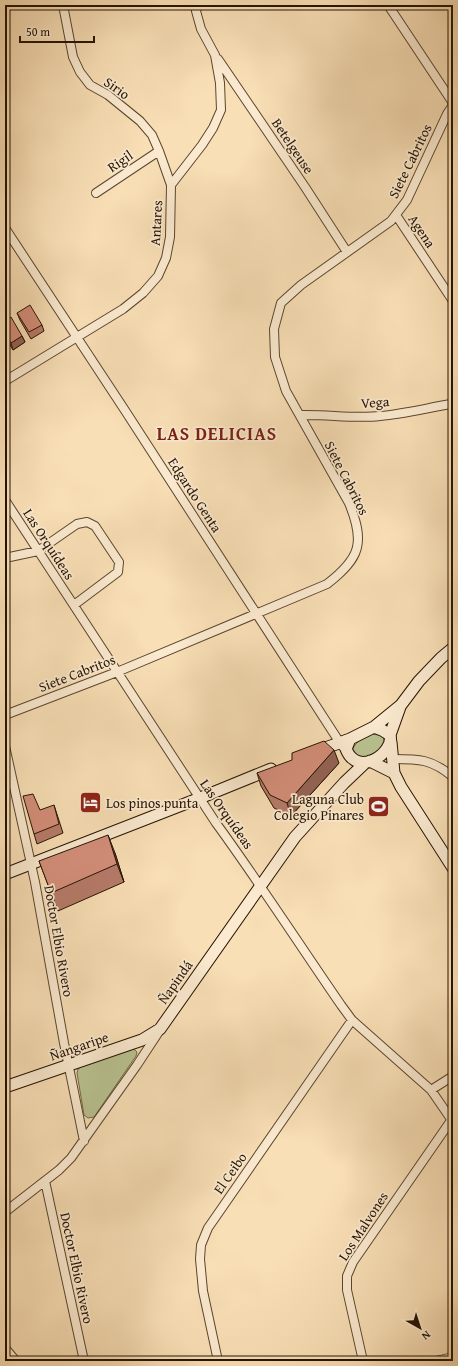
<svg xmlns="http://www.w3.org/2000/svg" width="458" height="1366" font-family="'Gentium Book Plus',serif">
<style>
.green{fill:#b9c391;stroke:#6f6b48}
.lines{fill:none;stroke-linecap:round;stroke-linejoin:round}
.street-casing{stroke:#5a462e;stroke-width:10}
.secondary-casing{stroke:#251300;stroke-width:13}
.street{stroke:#fbead0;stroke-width:8}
.secondary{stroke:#fbead0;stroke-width:11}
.wall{fill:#b67a69;stroke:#251300}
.shaded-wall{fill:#946355;stroke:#251300}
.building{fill:#d48e7a;stroke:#251300}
.labels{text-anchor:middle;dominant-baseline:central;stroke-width:3.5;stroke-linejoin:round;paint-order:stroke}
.street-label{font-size:14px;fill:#251300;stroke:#fbead0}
.poi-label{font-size:14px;fill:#251300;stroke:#fbead0;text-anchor:end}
.district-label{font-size:18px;font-weight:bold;letter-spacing:1px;fill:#7a1f14;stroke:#fbead0}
</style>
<rect width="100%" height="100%" fill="#f9dfb6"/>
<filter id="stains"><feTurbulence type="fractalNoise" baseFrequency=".005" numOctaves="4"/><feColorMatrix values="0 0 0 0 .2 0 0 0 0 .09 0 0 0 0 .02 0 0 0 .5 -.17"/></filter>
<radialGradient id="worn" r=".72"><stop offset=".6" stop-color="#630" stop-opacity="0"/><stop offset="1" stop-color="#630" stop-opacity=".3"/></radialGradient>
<path class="green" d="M372,734L383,736L384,741C380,751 373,755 362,758L352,752C354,742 363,738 372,734Z
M133,1049L135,1050L137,1052L136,1056L94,1117L88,1118L84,1115L77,1073L78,1069L82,1066Z"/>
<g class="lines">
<defs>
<path id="street" d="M63,5L73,57L80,72L90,85L108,95L140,121L152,135L159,151L171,185
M388,5L453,103
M5,8L10,5
M218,59L305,187L347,252
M96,193L159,151
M396,215L453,301
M5,228L126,412L342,746
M5,381L123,309L143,293L158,276L166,258L170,237L171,185L202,145L213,128L221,110L220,83L215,55L201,29L196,11L198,5
M300,415C327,414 354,419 380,416C404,414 427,408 451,404
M5,500L216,823C259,882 299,944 341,1005L352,1020L431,1090L453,1122
M5,558L38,551L77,524L87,522L95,526L119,562L118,572L74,605
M5,715L117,672L327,584C361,558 365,542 349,503L286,391L275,357L274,329L281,303L301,285L391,221L407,200L447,114L453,105
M5,746L35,882L64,1043L84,1141
M393,759C419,759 432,759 453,777
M431,1090L453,1076
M45,1181L84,1361
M5,1212L59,1170L71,1158L137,1065L160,1030
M5,1348L16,1361
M218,1361L203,1291L200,1259L201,1245L208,1228L352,1020
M363,1361L347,1290V1276L353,1262L452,1119
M436,1361L453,1357"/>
<path id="secondary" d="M374,727L382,730L390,735C395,752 358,779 346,749L350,739Z
M374,727L401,705L419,681L441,658L453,648
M390,735L400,707
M391,742L394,773L401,787L453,868
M317,751L350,739
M370,761L394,773
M5,874L200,798L271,769
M5,1087L142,1040L160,1029L295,837L344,783L365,763"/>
</defs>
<use href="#street" class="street-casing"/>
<use href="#secondary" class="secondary-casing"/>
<use href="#street" class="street"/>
<use href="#secondary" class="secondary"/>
</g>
<path class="wall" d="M17,313L42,325L44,331L31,339L20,320Z
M5,321L22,336L25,342L13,350L5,336Z
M339,763L291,816L274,808L261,786L257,773Z
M54,805L63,833L37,844L34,834Z
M115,853L124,882L58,911L39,861Z"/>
<path class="shaded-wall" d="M5,266L8,276L5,278Z
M22,336L25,342L13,350L11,343Z
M334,750L339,763L291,816L287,803Z
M108,835L115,853L124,882L117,864Z"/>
<path class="building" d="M30,305L42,325L29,332L17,313Z
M11,317L22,336L11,343L5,334V321Z
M324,741L334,750L287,803L270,795L257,773L292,760V753Z
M33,794L40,810L54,805L59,824L34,834L23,796Z
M108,835L117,864L51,893L39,861Z"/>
<defs>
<symbol id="hotel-square" viewBox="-11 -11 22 22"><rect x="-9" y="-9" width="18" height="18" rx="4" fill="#8f2418" stroke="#fbead0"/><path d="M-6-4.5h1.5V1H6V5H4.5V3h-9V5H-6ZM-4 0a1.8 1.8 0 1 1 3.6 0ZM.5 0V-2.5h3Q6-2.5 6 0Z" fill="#fff"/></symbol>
<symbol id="stadium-square" viewBox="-11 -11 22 22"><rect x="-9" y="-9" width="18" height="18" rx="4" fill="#8f2418" stroke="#fbead0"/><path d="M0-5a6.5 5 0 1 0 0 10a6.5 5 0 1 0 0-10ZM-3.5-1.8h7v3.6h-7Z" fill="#fff"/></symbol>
</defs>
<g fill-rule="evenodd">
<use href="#hotel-square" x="78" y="790" width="25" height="25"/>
<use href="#stadium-square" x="366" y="794" width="25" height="25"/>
</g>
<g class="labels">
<g class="street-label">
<text transform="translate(117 88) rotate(35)">Sirio</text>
<text transform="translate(293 146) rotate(56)">Betelgeuse</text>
<text transform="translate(120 161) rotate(-34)">Rigil</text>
<text transform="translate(410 161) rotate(-64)">Siete Cabritos</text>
<text transform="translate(156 223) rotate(-87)">Antares</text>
<text transform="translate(422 231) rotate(56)">Agena</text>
<text transform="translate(375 402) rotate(-4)">Vega</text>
<text transform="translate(347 478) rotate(63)">Siete Cabritos</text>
<text transform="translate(195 495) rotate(57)">Edgardo Genta</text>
<text transform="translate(49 544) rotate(57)">Las Orquídeas</text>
<text transform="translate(77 673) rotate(-21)">Siete Cabritos</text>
<text transform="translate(227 814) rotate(55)">Las Orquídeas</text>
<text transform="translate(59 941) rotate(80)">Doctor Elbio Rivero</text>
<text transform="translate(175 982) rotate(-55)">Ñapindá</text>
<text transform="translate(79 1046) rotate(-19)">Ñangaripe</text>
<text transform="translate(230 1173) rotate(-55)">El Ceibo</text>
<text transform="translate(363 1226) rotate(-57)">Los Malvones</text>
<text transform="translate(77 1268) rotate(78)">Doctor Elbio Rivero</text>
</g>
<g class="poi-label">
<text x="364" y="799">Laguna Club<tspan x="364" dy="16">Colegio Pinares</tspan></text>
<text x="106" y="803" text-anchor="start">Los pinos punta</text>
</g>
<g class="district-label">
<text x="217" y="433">LAS DELICIAS</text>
</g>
</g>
<rect width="458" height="1366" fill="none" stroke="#f9dfb6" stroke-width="20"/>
<rect x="6" y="6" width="446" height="1354" fill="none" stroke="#251300" stroke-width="2"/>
<rect x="10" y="10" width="438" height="1346" fill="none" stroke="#251300"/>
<g transform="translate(420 1328) rotate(141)" stroke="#fbead0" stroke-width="3" paint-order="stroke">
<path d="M0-3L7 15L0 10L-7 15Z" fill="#251300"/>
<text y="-6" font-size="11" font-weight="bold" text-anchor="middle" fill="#251300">N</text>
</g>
<path d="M20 36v6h74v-6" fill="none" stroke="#251300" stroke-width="2"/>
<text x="26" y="36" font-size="12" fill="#251300" stroke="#fbead0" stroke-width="3" paint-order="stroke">50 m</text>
<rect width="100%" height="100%" filter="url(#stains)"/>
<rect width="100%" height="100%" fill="url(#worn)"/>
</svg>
